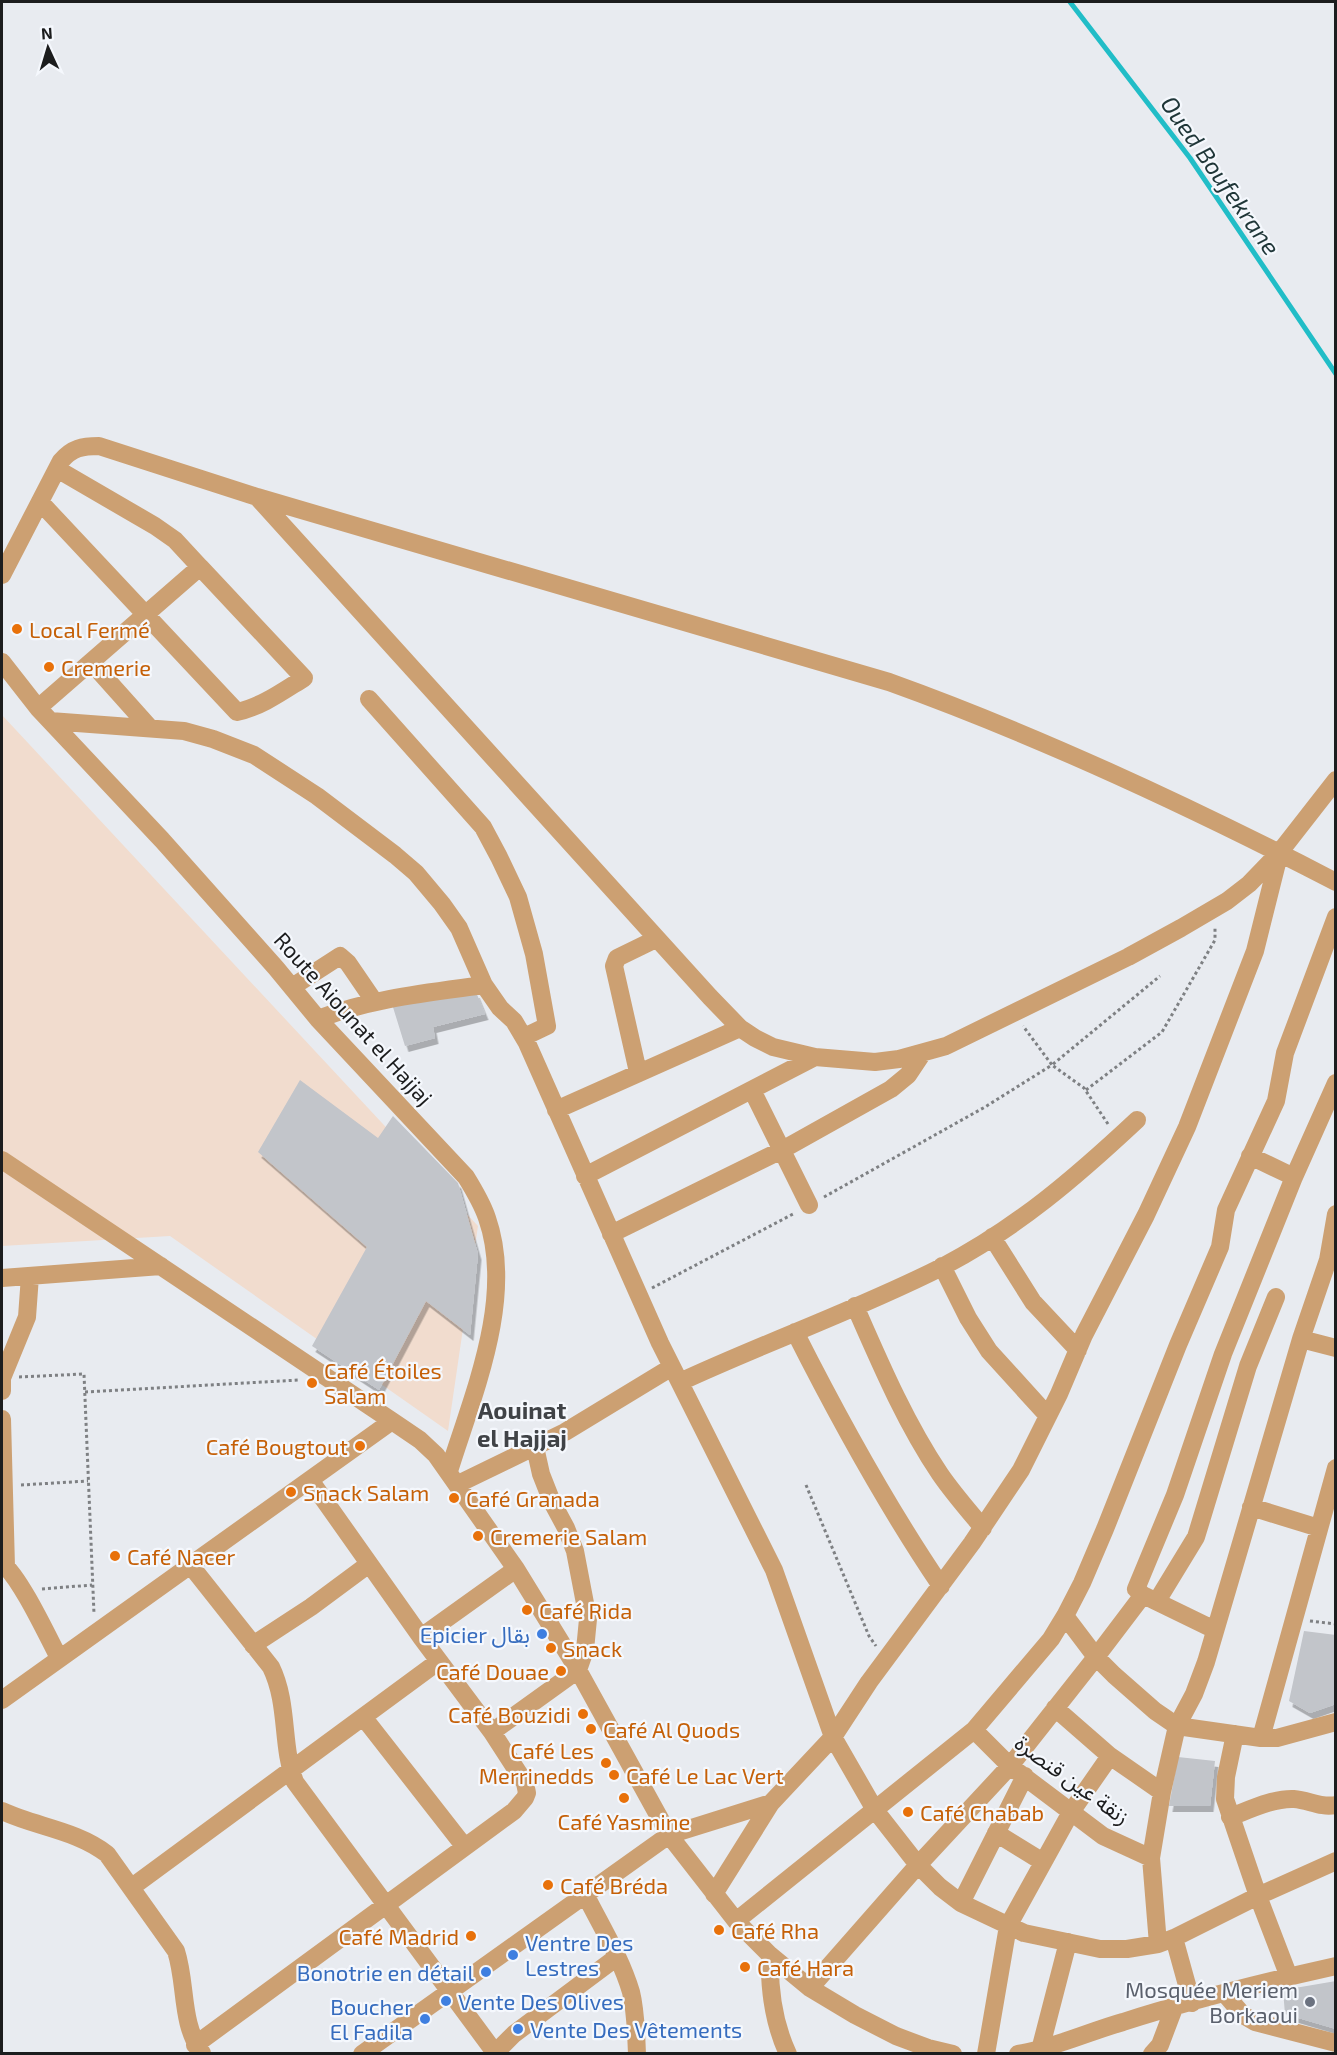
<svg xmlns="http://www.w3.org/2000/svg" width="1337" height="2055" font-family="'Exo 2','Noto Sans Arabic',sans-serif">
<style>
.industrial{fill:#f1dcce}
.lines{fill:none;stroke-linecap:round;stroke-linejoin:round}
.stream{stroke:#21bdc7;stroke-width:5}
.building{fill:#c2c5ca;filter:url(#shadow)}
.path{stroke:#7e8083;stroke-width:3;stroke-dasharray:3 3;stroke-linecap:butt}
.minor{stroke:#cca072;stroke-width:18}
.food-dot{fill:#e8710a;stroke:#f5f8fd;stroke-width:2}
.shop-dot{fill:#3f7fe0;stroke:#f5f8fd;stroke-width:2}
.worship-dot{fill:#6b7280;stroke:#f5f8fd;stroke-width:2}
.labels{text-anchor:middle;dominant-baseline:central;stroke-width:4.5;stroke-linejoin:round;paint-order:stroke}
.food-label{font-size:22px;fill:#c56008;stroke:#f5f8fd;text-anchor:start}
.street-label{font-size:22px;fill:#1c1d1e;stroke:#f5f8fd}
.shop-label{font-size:22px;fill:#366cbe;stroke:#f5f8fd;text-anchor:end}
.worship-label{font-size:22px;fill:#5b616d;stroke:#f5f8fd;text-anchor:end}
.water-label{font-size:24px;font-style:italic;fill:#1f3638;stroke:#f5f8fd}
.neighbourhood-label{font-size:24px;font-weight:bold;fill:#404347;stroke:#f5f8fd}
</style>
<defs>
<filter id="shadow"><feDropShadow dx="3.5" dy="6" stdDeviation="0" flood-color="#0004"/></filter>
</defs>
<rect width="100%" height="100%" fill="#e8ebf0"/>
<path class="industrial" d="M2,715L478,1226L448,1431L170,1236L2,1246Z"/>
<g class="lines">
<path class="stream" d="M1070,2L1190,158L1336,374"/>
</g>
<path class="building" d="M476,992L485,1014L433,1027L435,1038L405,1046L392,1004Z
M300,1080L378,1138L393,1116L458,1183L478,1254L470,1335L426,1301L379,1390L312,1346L367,1247L258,1152Z
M1304,1631L1336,1635V1704L1310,1713L1289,1701Z
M1178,1757L1215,1761L1210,1806H1169Z
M1336,1981V2029L1285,2014L1283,1990Z"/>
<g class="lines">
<path class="path" d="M1086,1090L1162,1032L1215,940V927
M1108,1124L1084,1088L1052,1065L1160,976
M824,1197L985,1107L1052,1065L1023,1026
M652,1288L795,1213
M19,1377L84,1374L94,1614
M85,1392L299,1380
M21,1485L88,1481
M806,1485L869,1636L876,1646
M42,1589L92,1585
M1310,1621L1336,1624"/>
<path class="minor" d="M57,469L155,526L175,540L200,567
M258,498L710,997L740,1028L755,1038L773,1047L815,1057L875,1062L899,1059L946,1046L1128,957L1181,928L1227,901L1249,884L1279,853L1336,780
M2,575L61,461C72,448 82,446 99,446L257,497L889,682C1042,737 1191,807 1336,882
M2,662L38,708L162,840L276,968L318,1019L466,1177C474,1190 482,1203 487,1218C515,1298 473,1394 449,1471
M91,662L150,728
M369,699L483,827L499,857L518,897L534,954L547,1026L524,1037
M38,708L200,567L304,678C283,691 261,707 237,712L41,503
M50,721L184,731L213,739L254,755L317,796L395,855L416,873L442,904L459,928L484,985L500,1008L514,1021L527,1043L660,1343L774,1570L833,1737L875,1810L918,1865L940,1887L961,1903L1024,1933L1100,1949H1127L1158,1944L1174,1938L1258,1896L1336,1861
M292,987L340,956L348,963L374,1001
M318,1019C373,998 426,993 484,985
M638,1072L614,966L617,958L656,939
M752,1090L809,1205
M556,1110L740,1028
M1250,1156L1294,1177
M2,1160L392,1421L420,1440L436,1455L516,1569L578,1670L669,1835L736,1921L770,1955L810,1988L855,2015L896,2036L928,2048L953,2054
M585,1176L815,1057
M611,1234L782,1150L891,1089L908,1075L922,1054
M992,1237L1033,1302L1078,1350
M942,1266L968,1318L989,1351L1048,1416
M2,1278L161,1266
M855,1306C880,1363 905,1422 940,1474C953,1493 968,1510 983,1528
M795,1332C839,1419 886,1505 941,1586
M1301,1339L1336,1348
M680,1382C766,1342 857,1310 942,1267C1017,1228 1076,1177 1137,1120
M2,1391V1378L27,1317L30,1276
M2,1419L6,1567
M458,1484L565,1432L672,1367
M1251,1507L1319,1528
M2,1563C20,1577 47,1635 59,1658
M191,1566L271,1667C289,1704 281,1745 295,1782L496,2054
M1157,1601L1196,1537L1248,1366L1276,1297
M1065,1616L1096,1657L1114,1675L1155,1711L1177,1726L1261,1738H1277L1336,1722
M1215,1630L1143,1595L1136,1589L1175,1495L1223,1354L1294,1177L1336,1083
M421,1637L516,1569
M253,1645L311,1607L369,1564
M2,1700L392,1421
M1055,1708L1110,1756L1162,1792
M364,1718L464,1846
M974,1730L1010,1766L1103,1836L1151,1858
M492,1732L578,1670L585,1650L588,1619L575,1551L566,1528L552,1502L541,1474L535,1447
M1235,1734L1226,1777L1225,1799L1258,1896L1289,1977
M1261,1738L1336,1468
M2,1811C36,1827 76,1830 107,1854L176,1951C187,1985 180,2023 202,2053
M1230,1817C1249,1810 1273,1798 1294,1799C1309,1800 1320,1808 1336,1805
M996,1833L1043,1862
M132,1887L439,1661
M585,1894C601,1926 621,1958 631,1992C636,2012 636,2033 637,2054
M714,1894L771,1803L833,1737L869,1682L972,1543L1021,1470L1059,1394L1084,1335L1146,1215L1187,1127L1255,951L1279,855
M961,1903L1025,1776
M736,1921L974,1730L1051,1639L1065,1616L1082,1583L1105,1529L1178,1345L1220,1247L1226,1210L1276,1101L1285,1053L1336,917
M1174,1938L1192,2003
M1158,1944L1151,1858L1162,1792L1177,1726L1194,1694L1206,1662L1301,1339L1328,1260L1336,1214
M770,1955C769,1990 773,2022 788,2054
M810,1988L918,1865L1010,1766L1096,1657L1143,1595
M1225,1994L1243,2015L1255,2022L1336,2043
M195,2045L514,1811L525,1798L527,1793L525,1783L492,1732L421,1637L310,1480
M1040,2050L1068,1942
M362,2054L669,1835L771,1803
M494,2054L514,2034L617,1957
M986,2054L1008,1926L1071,1812L1110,1756
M1018,2054C1054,2048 1088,2032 1123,2022C1192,2000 1264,1982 1336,1966
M1152,2054L1160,2045L1174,2008"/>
</g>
<g class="food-dot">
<circle cx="17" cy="629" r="6"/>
<circle cx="49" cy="667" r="6"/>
<circle cx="312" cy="1383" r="6"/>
<circle cx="360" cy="1446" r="6"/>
<circle cx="291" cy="1492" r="6"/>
<circle cx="454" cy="1498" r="6"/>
<circle cx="478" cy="1536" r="6"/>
<circle cx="115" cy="1556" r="6"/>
<circle cx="527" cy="1610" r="6"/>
<circle cx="551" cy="1648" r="6"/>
<circle cx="561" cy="1671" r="6"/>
<circle cx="583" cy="1714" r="6"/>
<circle cx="591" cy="1729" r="6"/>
<circle cx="606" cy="1763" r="6"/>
<circle cx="614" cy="1775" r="6"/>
<circle cx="624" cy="1798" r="6"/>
<circle cx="908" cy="1812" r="6"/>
<circle cx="548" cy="1885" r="6"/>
<circle cx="719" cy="1930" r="6"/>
<circle cx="471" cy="1936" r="6"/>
<circle cx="745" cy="1967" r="6"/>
</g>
<g class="shop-dot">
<circle cx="542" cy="1634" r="6"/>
<circle cx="513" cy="1955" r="6"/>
<circle cx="486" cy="1972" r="6"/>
<circle cx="446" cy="2001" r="6"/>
<circle cx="425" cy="2019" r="6"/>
<circle cx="518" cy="2029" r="6"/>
</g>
<circle class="worship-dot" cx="1310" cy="2002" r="6"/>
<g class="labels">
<g class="food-label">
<text x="29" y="629">Local Fermé</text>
<text x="61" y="667">Cremerie</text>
<text x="324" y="1370">Café Étoiles<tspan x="324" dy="25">Salam</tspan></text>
<text x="348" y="1446" text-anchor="end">Café Bougtout</text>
<text x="303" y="1492">Snack Salam</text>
<text x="466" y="1498">Café Granada</text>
<text x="490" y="1536">Cremerie Salam</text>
<text x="127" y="1556">Café Nacer</text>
<text x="539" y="1610">Café Rida</text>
<text x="563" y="1648">Snack</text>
<text x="549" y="1671" text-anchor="end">Café Douae</text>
<text x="571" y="1714" text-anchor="end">Café Bouzidi</text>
<text x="603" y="1729">Café Al Quods</text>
<text x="594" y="1750" text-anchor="end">Café Les<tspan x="594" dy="25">Merrinedds</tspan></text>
<text x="626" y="1775">Café Le Lac Vert</text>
<text x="920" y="1812">Café Chabab</text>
<text x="624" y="1821" text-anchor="middle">Café Yasmine</text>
<text x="560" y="1885">Café Bréda</text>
<text x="731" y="1930">Café Rha</text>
<text x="459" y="1936" text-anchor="end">Café Madrid</text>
<text x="757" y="1967">Café Hara</text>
</g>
<g class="street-label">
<text transform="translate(354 1018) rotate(48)">Route Aiounat el Hajjaj</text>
<text transform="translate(1073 1779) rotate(36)">زنقة عين قنصرة</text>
</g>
<g class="shop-label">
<text x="530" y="1634">Epicier بقال</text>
<text x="525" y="1942" text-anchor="start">Ventre Des<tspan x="525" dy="25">Lestres</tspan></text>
<text x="474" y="1972">Bonotrie en détail</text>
<text x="458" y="2001" text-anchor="start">Vente Des Olives</text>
<text x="413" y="2006">Boucher<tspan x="413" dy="25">El Fadila</tspan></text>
<text x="530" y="2029" text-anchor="start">Vente Des Vêtements</text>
</g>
<g class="worship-label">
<text x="1298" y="1989">Mosquée Meriem<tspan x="1298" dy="25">Borkaoui</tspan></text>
</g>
<g class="water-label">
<text transform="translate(1221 175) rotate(55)">Oued Boufekrane</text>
</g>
<g class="neighbourhood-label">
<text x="522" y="1409">Aouinat<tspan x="522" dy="28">el Hajjaj</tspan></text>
</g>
</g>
<rect width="1337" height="2055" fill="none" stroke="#1c1d1e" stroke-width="6"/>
<g transform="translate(48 48) rotate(356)" stroke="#f5f8fd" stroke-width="4.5" paint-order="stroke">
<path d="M0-4.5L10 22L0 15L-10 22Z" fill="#1c1d1e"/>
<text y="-9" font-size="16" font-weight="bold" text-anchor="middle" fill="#1c1d1e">N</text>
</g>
</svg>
